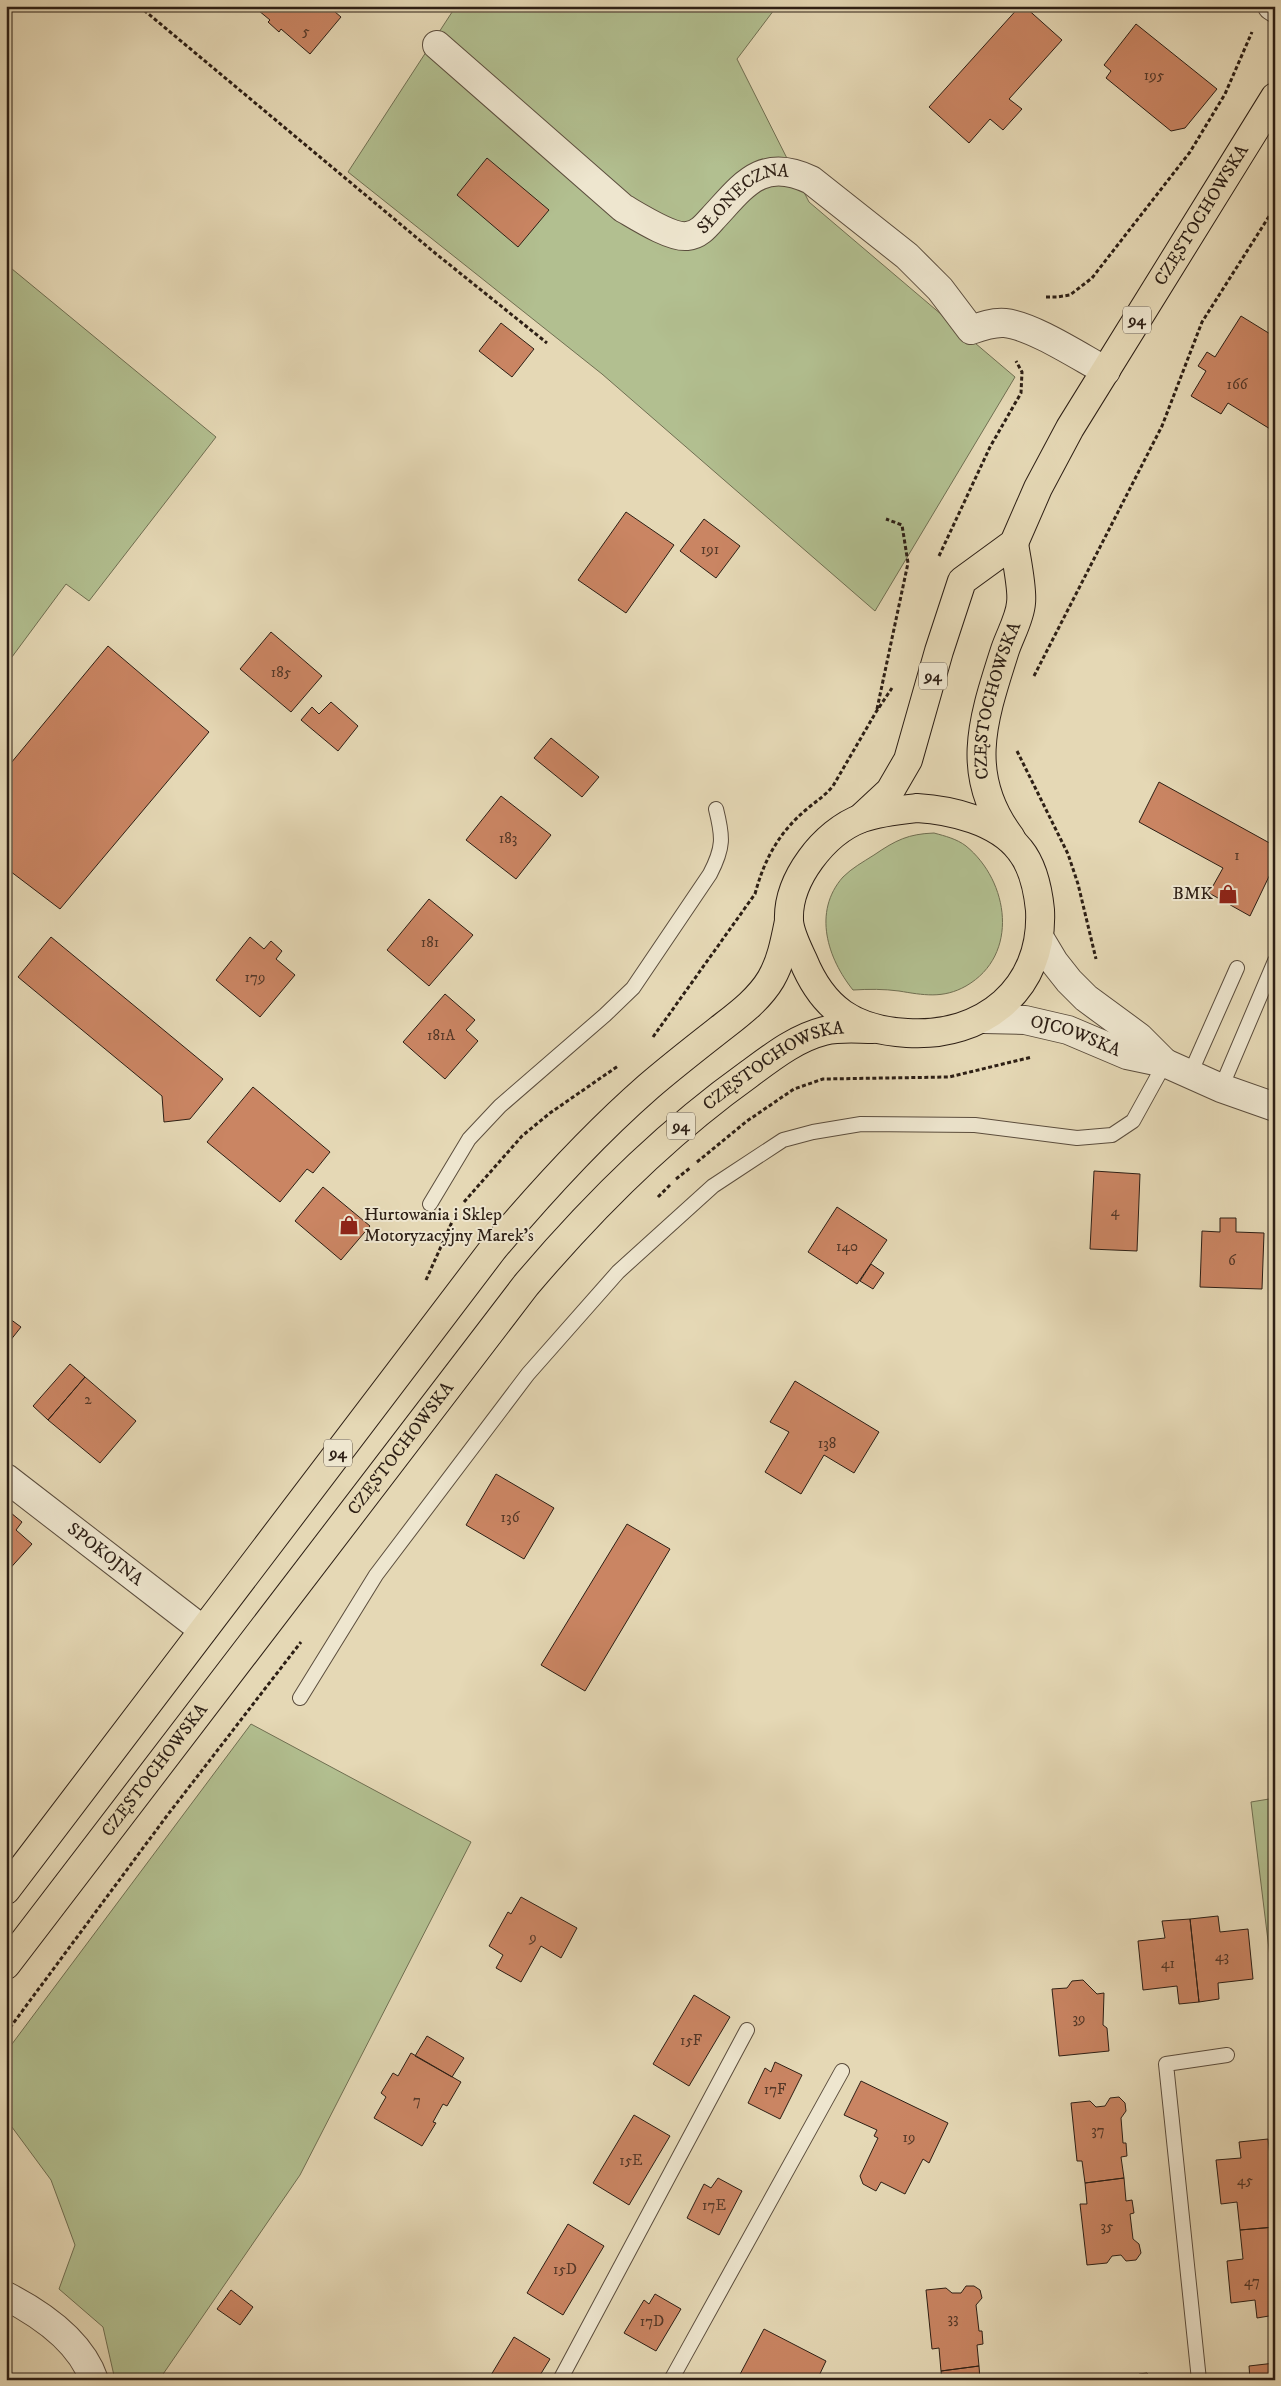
<svg xmlns="http://www.w3.org/2000/svg" width="1281" height="2386" font-family="'IM FELL DW Pica',serif">
<style>
.green{fill:#b2bf90;stroke:#706f52}
.building{fill:#ca8563;stroke:#2d1f15}
.lines{fill:none;stroke-linecap:round;stroke-linejoin:round}
.service-casing{stroke:#5b4d3d;stroke-width:16}
.minor-casing{stroke:#5b4d3d;stroke-width:30}
.tertiary-casing{stroke:#5b4d3d;stroke-width:30}
.primary-casing{stroke:#2d1f15;stroke-width:30}
.path{stroke:#2d1f15;stroke-width:3;stroke-dasharray:4 2.5;stroke-linecap:butt}
.service{stroke:#eee6cf;stroke-width:14}
.minor{stroke:#eee6cf;stroke-width:28}
.tertiary{stroke:#eee6cf;stroke-width:28}
.primary{stroke:#e5d8b5;stroke-width:28}
.labels{text-anchor:middle;dominant-baseline:central;stroke-width:4;stroke-linejoin:round;paint-order:stroke}
.number-label{font-size:15px;fill:#543828}
.shield{fill:#eee6cf;stroke:#675b4d;stroke-width:1}
.shield-label{font-size:16px;font-weight:bold;fill:#2d1f15}
.street-label{font-size:18px;fill:#2d1f15;stroke:#eee6cf}
.poi-label{font-size:18px;fill:#2d1f15;stroke:#eee6cf;text-anchor:end}
</style>
<rect width="100%" height="100%" fill="#e5d8b5"/>
<filter id="stains"><feTurbulence type="fractalNoise" baseFrequency=".004" numOctaves="4"/><feColorMatrix values="0 0 0 0 .2 0 0 0 0 .09 0 0 0 0 .02 0 0 0 .5 -.17"/></filter>
<radialGradient id="worn" r=".72"><stop offset=".6" stop-color="#630" stop-opacity="0"/><stop offset="1" stop-color="#630" stop-opacity=".3"/></radialGradient>
<path class="green" d="M456,6H777L737,59L809,202L1015,377L875,611L602,374L348,172Z
M6,264L216,437L89,601L66,584L6,665Z
M934,833C945,836 957,839 966,846C1009,881 1020,955 966,986C943,999 923,995 899,991C884,989 869,989 853,990C828,959 812,912 843,877C852,868 863,862 874,855C896,840 908,834 934,833Z
M251,1724L471,1842L300,2175L159,2380H115L103,2327L59,2289L75,2245L51,2180L6,2119V2052Z
M1275,1798V1998L1251,1802Z"/>
<path class="building" d="M253,6H328L341,17L310,54L281,29L279,32L268,22L270,20Z
M1020,6H1024L1062,40L1009,99L1022,109L1003,130L990,119L969,143L929,107Z
M1136,24L1217,89L1185,128L1171,131L1106,78L1111,71L1104,65Z
M487,158L549,210L518,247L457,195Z
M1241,316L1275,337V348L1272,352L1275,354V432L1228,403L1221,414L1191,396L1206,371L1198,366L1207,352L1215,357Z
M501,323L534,349L512,377L479,351Z
M626,512L674,545L626,613L578,580Z
M704,519L740,546L716,578L680,551Z
M271,632L322,676L291,712L240,669Z
M108,646L209,732L60,909L6,868V769Z
M331,702L358,726L338,751L301,720L312,707L319,714Z
M551,738L599,777L582,797L534,758Z
M1159,782L1275,846V864L1250,916L1209,893L1223,868L1139,822Z
M501,796L551,835L516,879L466,840Z
M429,899L473,935L429,986L387,950Z
M51,937L223,1079L190,1119L164,1122L162,1096L18,977Z
M250,937L264,949L271,941L282,951L276,959L295,975L260,1017L216,980Z
M445,994L475,1020L466,1030L478,1041L445,1079L403,1042Z
M253,1087L330,1152L313,1173L307,1169L280,1202L207,1142Z
M1094,1171L1140,1174L1137,1251L1090,1249Z
M323,1187L370,1226L341,1260L295,1221Z
M837,1207L887,1240L857,1284L808,1252Z
M1220,1218H1236V1232L1264,1233L1262,1289L1200,1287L1202,1231L1220,1232Z
M871,1264L884,1273L873,1289L860,1281Z
M6,1316L21,1327L6,1346Z
M70,1364L85,1377L48,1420L33,1406Z
M85,1377L136,1421L100,1463L48,1420Z
M795,1381L879,1432L854,1473L824,1455L801,1494L765,1472L789,1432L770,1422Z
M496,1474L554,1508L524,1559L466,1525Z
M11,1513L22,1522L16,1530L32,1544L6,1573V1519Z
M627,1524L670,1549L585,1691L541,1665Z
M521,1897L577,1928L561,1958L541,1946L521,1982L496,1968L503,1955L489,1946L508,1912L511,1914Z
M1218,1916L1220,1932L1248,1929L1253,1979L1218,1983L1219,1999L1199,2002L1190,1919Z
M1190,1919L1199,2002L1179,2004L1177,1986L1143,1990L1138,1941L1165,1938L1162,1921Z
M1083,1980L1097,1994L1104,1993L1103,2025L1107,2028L1109,2051L1059,2056L1052,1989L1067,1988L1072,1981Z
M694,1995L730,2017L689,2086L653,2064Z
M427,2036L464,2058L452,2077L415,2056Z
M411,2053L461,2082L447,2106L443,2104L433,2122L436,2123L422,2146L374,2118L386,2097L381,2093L393,2073L398,2076Z
M775,2062L802,2075L780,2119L748,2103L765,2068L771,2072Z
M861,2081L948,2123L929,2163L923,2159L905,2194L881,2182L876,2191L863,2184L860,2176L878,2138L874,2136L877,2130L844,2115Z
M1119,2097L1125,2103L1126,2111L1121,2118L1123,2143H1126L1127,2156L1121,2157L1124,2178L1085,2183L1082,2161H1077L1071,2103L1090,2101L1096,2107L1105,2106L1110,2098Z
M634,2115L670,2136L629,2205L593,2183Z
M1268,2139L1275,2199V2227L1240,2230L1237,2202L1221,2204L1216,2160L1241,2158L1239,2142Z
M718,2178L742,2191L719,2235L687,2218L704,2184L711,2188Z
M1124,2178L1126,2201L1132,2200L1134,2213L1130,2214L1133,2239L1139,2244L1141,2253L1136,2260L1126,2261L1121,2255L1112,2256L1107,2263L1087,2265L1080,2204H1087L1085,2183Z
M568,2224L604,2246L563,2315L527,2293Z
M1275,2227V2315L1257,2318L1255,2300L1231,2303L1227,2261L1243,2259L1240,2230Z
M966,2286H974L980,2290L982,2298L976,2305L979,2331H982L983,2344L977,2345L979,2366L941,2371L939,2348L932,2349L926,2290L946,2288L952,2293H961Z
M231,2290L253,2307L240,2325L217,2309Z
M655,2294L681,2309L656,2351L624,2333L644,2300L649,2304Z
M764,2329L826,2361L817,2380H737Z
M514,2337L550,2359L537,2380H488Z
M1275,2363V2380H1250L1249,2366Z
M979,2366L980,2380H942L941,2371Z
M1147,2373L1154,2380H1134L1139,2374Z
M1118,2376L1122,2380H1099L1098,2378Z"/>
<g class="lines">
<defs>
<path id="service" d="M1190,1074L1237,968
M1221,1088L1275,961
M430,1204L469,1139L500,1106L605,1015L633,988L710,874C724,847 723,837 716,809
M300,1698L376,1575L528,1374L618,1272L713,1186L783,1140L813,1132L861,1124L975,1125L1077,1138L1112,1135L1133,1121L1165,1063
M560,2380L747,2030
M671,2380L842,2071
M1199,2380L1166,2064L1227,2055"/>
<g id="minor">
<path d="M1272,6L1275,8"/>
<path id="s1" d="M437,45L623,208C637,216 671,238 687,236C698,235 705,227 712,219C743,186 761,156 811,180L907,256L940,289L971,330C982,326 993,322 1005,323C1033,326 1080,357 1106,371"/>
<path id="s2" d="M6,1478L203,1630"/>
<path d="M6,2296C41,2314 81,2342 94,2380"/>
</g>
<g id="tertiary">
<path d="M1039,937L1054,962L1069,981L1086,998L1139,1037L1165,1063"/>
<path id="s3" d="M984,1019L1025,1020L1068,1030L1127,1055L1165,1063L1221,1088L1275,1107"/>
</g>
<g id="primary">
<path d="M917,808C951,810 998,821 1020,850C1033,866 1038,890 1040,910C1044,989 983,1038 907,1033C854,1030 823,1009 803,960C798,949 790,934 789,921C787,880 824,832 862,818C879,812 899,810 917,808Z"/>
<path id="s4" d="M861,818L890,791L908,760L939,651L962,581L1014,543L1038,488L1070,428L1275,97"/>
<path id="s5" d="M1011,838C963,775 983,719 1005,650C1010,635 1020,618 1021,603C1023,589 1016,558 1014,543"/>
<path d="M6,1890L493,1249C541,1192 591,1137 648,1087C670,1068 693,1050 716,1032C735,1017 758,1001 771,979C781,962 785,941 789,921"/>
<path id="s6" d="M6,1965L526,1285C593,1206 665,1134 749,1074C772,1057 796,1038 824,1031C840,1027 857,1029 873,1029"/>
</g>
</defs>
<use href="#service" class="service-casing"/>
<use href="#minor" class="minor-casing"/>
<use href="#tertiary" class="tertiary-casing"/>
<use href="#primary" class="primary-casing"/>
<path class="path" d="M139,6L435,253L547,343
M1046,297H1057L1070,295L1092,278L1190,152L1225,94L1252,32
M939,556L990,447L1021,393L1022,372L1016,361
M1034,676L1162,426L1202,322L1275,207
M877,709L908,563L902,525L886,519
M1017,751L1068,854L1078,884L1096,959
M653,1037L755,894C764,860 779,832 807,809C816,801 825,796 833,786L876,712L892,688
M697,1162L747,1121L794,1089L823,1079L949,1077L1032,1057
M676,1179L690,1168
M658,1197L670,1185
M464,1202L522,1136L550,1113L618,1066
M426,1280L452,1222
M6,2033L166,1817L301,1642"/>
<use href="#service" class="service"/>
<use href="#minor" class="minor"/>
<use href="#tertiary" class="tertiary"/>
<use href="#primary" class="primary"/>
</g>
<defs>
<symbol id="shop-bare" viewBox="-9 -9 18 18"><path d="M-5-2.5h2.3a2.7 3.5 0 0 1 5.4 0H5L5.5 6h-11ZM-1.5-2.5h3a1.5 2.3 0 0 0-3 0Z" fill="#8f2418" stroke="#eee6cf" stroke-width="2.5" paint-order="stroke"/></symbol>
</defs>
<g fill-rule="evenodd">
<use href="#shop-bare" x="1214" y="880" width="28" height="28"/>
<use href="#shop-bare" x="335" y="1211" width="28" height="28"/>
</g>
<g class="labels">
<g class="number-label">
<text x="306" y="31">5</text>
<text x="1154" y="75">195</text>
<text x="1237" y="384">166</text>
<text x="710" y="549">191</text>
<text x="281" y="672">185</text>
<text x="508" y="838">183</text>
<text x="1237" y="855">1</text>
<text x="430" y="942">181</text>
<text x="255" y="977">179</text>
<text x="441" y="1035">181A</text>
<text x="1115" y="1211">4</text>
<text x="847" y="1246">140</text>
<text x="1232" y="1260">6</text>
<text x="88" y="1399">2</text>
<text x="827" y="1443">138</text>
<text x="510" y="1517">136</text>
<text x="533" y="1937">9</text>
<text x="1222" y="1956">43</text>
<text x="1168" y="1963">41</text>
<text x="1079" y="2018">39</text>
<text x="691" y="2040">15F</text>
<text x="775" y="2089">17F</text>
<text x="417" y="2100">7</text>
<text x="1098" y="2130">37</text>
<text x="909" y="2137">19</text>
<text x="631" y="2160">15E</text>
<text x="1245" y="2180">45</text>
<text x="714" y="2205">17E</text>
<text x="1107" y="2226">35</text>
<text x="565" y="2269">15D</text>
<text x="1252" y="2281">47</text>
<text x="953" y="2318">33</text>
<text x="652" y="2321">17D</text>
</g>
<g class="shield">
<rect x="1123" y="306.5" width="28" height="27" rx="4"/>
<rect x="919" y="662.5" width="28" height="27" rx="4"/>
<rect x="667" y="1112.5" width="28" height="27" rx="4"/>
<rect x="324" y="1439.5" width="28" height="27" rx="4"/>
</g>
<g class="shield-label">
<text x="1137" y="320">94</text>
<text x="933" y="676">94</text>
<text x="681" y="1126">94</text>
<text x="338" y="1453">94</text>
</g>
<g class="street-label">
<text stroke="none"><textPath href="#s1" startOffset="388">SŁONECZNA</textPath></text>
<text stroke="none"><textPath href="#s4" startOffset="705">CZĘSTOCHOWSKA</textPath></text>
<text stroke="none"><textPath href="#s5" startOffset="146">CZĘSTOCHOWSKA</textPath></text>
<text stroke="none"><textPath href="#s3" startOffset="94">OJCOWSKA</textPath></text>
<text stroke="none"><textPath href="#s6" startOffset="1190">CZĘSTOCHOWSKA</textPath></text>
<text stroke="none"><textPath href="#s6" startOffset="650">CZĘSTOCHOWSKA</textPath></text>
<text stroke="none"><textPath href="#s2" startOffset="125">SPOKOJNA</textPath></text>
<text stroke="none"><textPath href="#s6" startOffset="245">CZĘSTOCHOWSKA</textPath></text>
</g>
<g class="poi-label">
<text x="1213" y="894">BMK</text>
<text x="364" y="1215" text-anchor="start">Hurtowania i Sklep<tspan x="364" dy="21">Motoryzacyjny Marek's</tspan></text>
</g>
</g>
<rect width="1281" height="2386" fill="none" stroke="#e5d8b5" stroke-width="25"/>
<rect x="8" y="8" width="1266" height="2371" fill="none" stroke="#2d1f15" stroke-width="2.5"/>
<rect x="12" y="12" width="1256" height="2361" fill="none" stroke="#2d1f15"/>
<rect width="100%" height="100%" filter="url(#stains)"/>
<rect width="100%" height="100%" fill="url(#worn)"/>
</svg>
